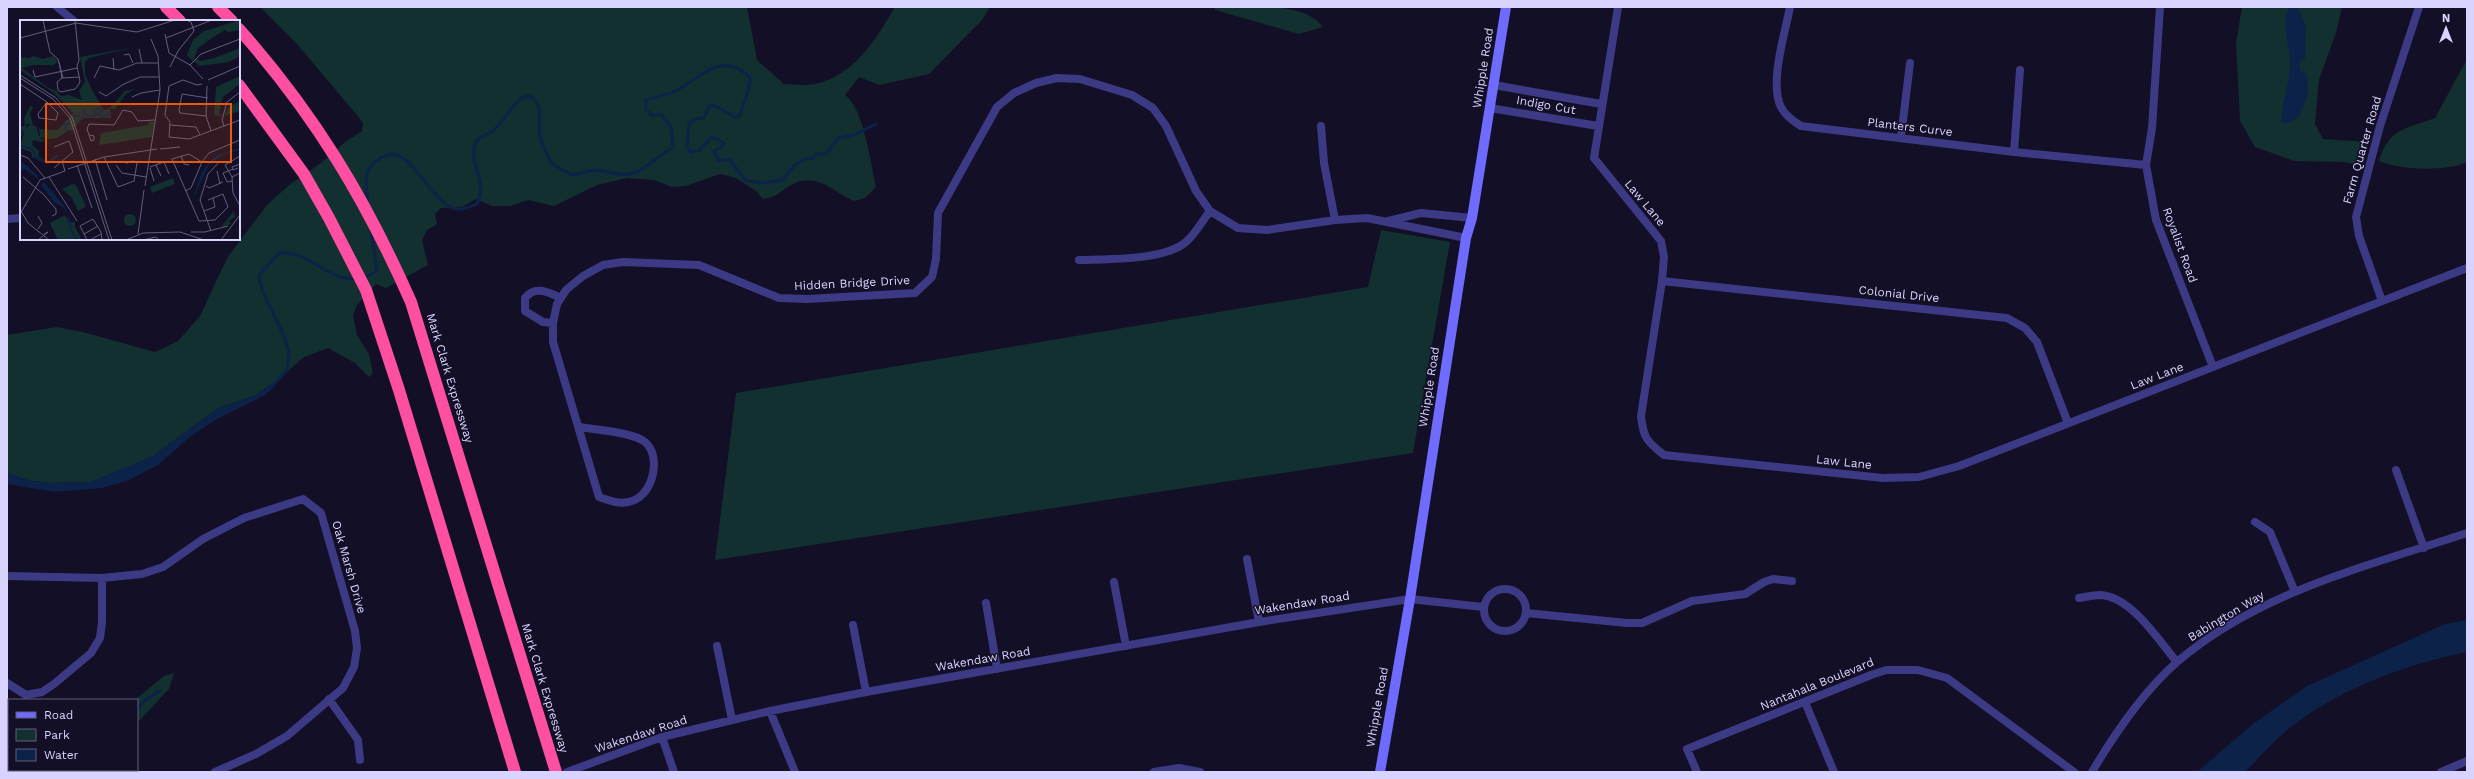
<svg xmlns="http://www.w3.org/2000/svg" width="2474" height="779" font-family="'Work Sans',sans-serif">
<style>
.green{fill:#12302f}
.water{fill:#0c2248}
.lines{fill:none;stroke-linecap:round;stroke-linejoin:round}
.stream{stroke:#0c2248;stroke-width:3}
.minor{stroke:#3d3a85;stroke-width:8}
.secondary{stroke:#6f6bff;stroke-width:10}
.motorway{stroke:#ff4fa3;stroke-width:12}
.labels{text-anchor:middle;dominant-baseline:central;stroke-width:3;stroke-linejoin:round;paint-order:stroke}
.street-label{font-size:12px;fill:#d9d4ff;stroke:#130f26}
.inset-river{fill:none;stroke:#0c2248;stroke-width:2}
.inset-road{fill:none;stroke:#625e7d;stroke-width:1}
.view{fill:#e8590c;fill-opacity:0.15;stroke:#e8590c;stroke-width:2}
.inset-edge{fill:none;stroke:#d9d4ff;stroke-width:2}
</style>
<rect width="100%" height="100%" fill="#130f26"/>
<path class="green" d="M260,7H747L757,60L784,84C793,84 805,86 815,84C854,76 876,39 895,7H990L982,20L929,74L879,85L859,77L845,95C864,108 871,165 876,187L865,198L854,201C832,191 816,171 791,185C779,192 777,197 763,199L756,191L736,178L720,174L686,186L672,187L654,180L627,178L597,185L554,206L528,200L510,206H492L476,199L462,207L441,208L435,214L437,224L427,230L422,240L428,265L386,288L376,284L357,305L353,315L357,335L369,354L373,373L369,377L355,363L328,348L304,357L280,378L256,395L217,409L153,456L109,475L90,482L50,483L31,481L7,473V335L57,327L83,332L155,352L178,341L200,316L227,258L267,205L289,185L321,163L345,142L362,131L363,123L356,114L297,44Z
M1215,7C1246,7 1303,0 1323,27L1299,34L1215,10Z
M2242,7H2342L2336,33L2319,79L2315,124L2323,139L2368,142L2363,166L2345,162L2294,161L2255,147L2240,121L2236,43Z
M2467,59V162C2445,172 2401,170 2379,161C2389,128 2405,129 2435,118Z
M1381,230L1450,242L1413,453L715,560L736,393L1368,287Z
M174,673L169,689L137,723V700H135L164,676Z"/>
<path class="water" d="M2290,7H2297L2306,25L2305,59L2300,61V70L2307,74L2308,94L2299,117L2286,124L2281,122C2281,100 2292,80 2290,58C2289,44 2280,19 2290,7Z
M280,378L274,387L265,395L217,419L191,436L158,465L129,480L102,488L55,492L7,484V473L31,481L50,483L90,482L153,456L217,409L256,395Z
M2467,620V652C2407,664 2345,687 2296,723C2277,737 2261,756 2245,772H2197L2254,723L2307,686L2445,624Z"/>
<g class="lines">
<path class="stream" d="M368,203C366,188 362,170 377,160C383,156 390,153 397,155C412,159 432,196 450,207C459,212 468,207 477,204C488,181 471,169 474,148C476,136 489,135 496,128C505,120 522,85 535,100C543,110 538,124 540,136C542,146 547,155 552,164L572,175L595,170L626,175L639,171L673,147L671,127L662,115H652L646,110V100C656,96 667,95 676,91C702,77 720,50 750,77C751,91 742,103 740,116L735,117L714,105L709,107L704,118L695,119L689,123L687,147L691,152L698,151L712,137L724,143L722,147L714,151L719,161L729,159L745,180L761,183L783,180C792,168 797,159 813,158L816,154H826L838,138L854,135L876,124
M362,279L377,271L371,230
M278,380C310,354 261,308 259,275L279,253C310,250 326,281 357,279
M137,710L143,702L159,691
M61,772L63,770"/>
<path class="minor" d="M57,7L74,21
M1618,7L1594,158L1661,241L1664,257L1662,281L1641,416C1643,437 1647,442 1664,455L1883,478L1919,477L1959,466L2467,268
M1790,7C1785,33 1769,84 1781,107C1785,115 1793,121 1801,126L2014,152L2146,165
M2160,7L2152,128L2146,165L2156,220L2213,367
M1494,85L1601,104
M1490,108L1598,126
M1321,126L1324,163L1335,220
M1901,137L1910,63
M2014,152L2020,70
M7,219L21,218
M1388,221L1421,213L1472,218
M1079,260C1108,259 1165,261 1187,241C1196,233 1203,220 1210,211
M1662,281L2007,318L2025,328L2037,342L2068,423
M2382,301L2359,236L2356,217L2380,126L2419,7
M553,323L543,322L525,311V298C535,285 548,292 561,298
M580,427C595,430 633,432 645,442C662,456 653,495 632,501C620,505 611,501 599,497L553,342V323L557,304L566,290L583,276L603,265L623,262L699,265L779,298L807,299L915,293L932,277L936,259L938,213L997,107L1014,93L1036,83L1057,78L1080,79L1132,95L1153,108L1166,126L1196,191L1210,211L1238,228L1267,230L1335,220L1367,218L1466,238
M2396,470L2424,548
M2255,522L2270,532L2295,592
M1247,559L1259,622
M7,576L102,578V622L100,638L91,653L54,684L42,692L26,695L7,683
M102,578L142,574L163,567L203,539L244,518L303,499L321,513L355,631L357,648L354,667L343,688L287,736L256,754L215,772
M1114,582L1126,646
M1484 610a21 21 0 1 1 42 0a21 21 0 1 1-42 0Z
M2079,598C2086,597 2093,595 2100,595C2131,596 2159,641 2177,662
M986,603L997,669
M1526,613L1627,623H1642L1692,601L1745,594L1764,582L1773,579L1792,581
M853,625L866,692
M717,646L732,720
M329,699L358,740L360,760
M1805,702L1834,772
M770,711L795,772
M662,737L674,772
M567,772L662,737L770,711L866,692L1259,622L1410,599L1483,607
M1154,772L1179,768L1200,772
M1697,772L1687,749L1871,675L1886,670H1918L1947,678L2074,772
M2092,772C2115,733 2143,692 2177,662C2258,592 2368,566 2467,533
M2441,772L2467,761"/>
<path class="secondary" d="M1380,772L1410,599L1466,238L1472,218L1506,7"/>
<path class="motorway" d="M166,7L180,21
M218,7L232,21
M239,29C315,115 365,198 411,302L556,772
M239,85L304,174L329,218L366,290L399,390L515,772"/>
</g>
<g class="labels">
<g class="street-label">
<text transform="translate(1483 68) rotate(-81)">Whipple Road</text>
<text transform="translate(1546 105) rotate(10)">Indigo Cut</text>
<text transform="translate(1910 127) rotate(7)">Planters Curve</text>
<text transform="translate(2362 150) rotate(-74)">Farm Quarter Road</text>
<text transform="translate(1645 203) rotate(50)">Law Lane</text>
<text transform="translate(2180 245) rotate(70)">Royalist Road</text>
<text transform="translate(852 283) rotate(-3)">Hidden Bridge Drive</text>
<text transform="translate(1899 294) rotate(6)">Colonial Drive</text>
<text transform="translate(2157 376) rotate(-21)">Law Lane</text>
<text transform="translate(450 378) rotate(73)">Mark Clark Expressway</text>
<text transform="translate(1429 387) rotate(-81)">Whipple Road</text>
<text transform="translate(1844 462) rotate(6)">Law Lane</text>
<text transform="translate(349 567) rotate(74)">Oak Marsh Drive</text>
<text transform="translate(1302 603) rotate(-9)">Wakendaw Road</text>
<text transform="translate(2226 616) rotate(-31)">Babington Way</text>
<text transform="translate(983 659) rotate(-10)">Wakendaw Road</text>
<text transform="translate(1817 684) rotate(-22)">Nantahala Boulevard</text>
<text transform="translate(545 688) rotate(73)">Mark Clark Expressway</text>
<text transform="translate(1377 707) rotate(-80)">Whipple Road</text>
<text transform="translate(641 734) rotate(-18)">Wakendaw Road</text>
</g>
</g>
<g transform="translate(20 20)">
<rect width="220" height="220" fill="#130f26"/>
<path d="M220,0V10L208,12L205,10L195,16L178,28L173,41L167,35L173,20L184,11ZM115,27L69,38L65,42V54L72,70L84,90L89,89L105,71L115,69L106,74L95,89H90L91,98H62L52,111L49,110L37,118L28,119L20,117L19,109L38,110L53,93L34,73L0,50V37L10,38L13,36L23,39L33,36L38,41L34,45H13L2,48L27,67L37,71L40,76L49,75L62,80L59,71L65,62L60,37ZM220,28V36L209,42L179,46L174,41L177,38L180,41L194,38ZM220,56V64L203,77L199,93L202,96L194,95L196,67ZM220,81V91L204,96L210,86ZM10,86L13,87L10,94L13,104H7L0,119L2,111L0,108L5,105L4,99ZM129,101L134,102L132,117L79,125L81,113L128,105ZM11,104L17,107L18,115L22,119L28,120L20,122L13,120L12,125L19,131L18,136L28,142L39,134L27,144L12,137L11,132L0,128L5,108ZM153,158L155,164L132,173L130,167ZM52,164L56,165L66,186L58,191L52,178L42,169ZM214,191L215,197L209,201L211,204L201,207ZM104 200a6 6 0 1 1 12 0a6 6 0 1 1-12 0ZM45,195L48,202H55V207L62,220H38L30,203Z" fill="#12302f"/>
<path d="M220,128V130L202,135L189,145L171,183L182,152L189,142L198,135ZM1,141L17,155L19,160L5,149L0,151V145H4H0ZM24,162L45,187L48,197L43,187L35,183L21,165Z" fill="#0c2248"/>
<path class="inset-river" d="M53,97L56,95L62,99L65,91L67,96H74L76,94L74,91L79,88L82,91L77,94L82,97L91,93M47,112L45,104H50M0,125L12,129L17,138L28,143L38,135M48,197L52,212L58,220"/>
<path class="inset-road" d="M23,0L30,32L38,39L43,58M55,0L59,40L57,46L60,61L59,64L55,69L41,72L38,70L37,62L42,58L59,57M145,14L149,33L170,45L183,59M0,18L56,3L117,12L155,0M146,18L192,0M119,29L122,43M104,35L109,34L113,43M93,38L94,50M39,42L42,58M170,45L181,34L220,19M150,47L158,31L174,11L171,2L168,1M13,50L15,57L57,48M0,55L36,78L52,97L92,220M0,58L33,79L50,98L89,220M74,58L80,46L99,50L117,43H138M188,60L220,46M0,64L27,82M182,64L177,65L163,60L149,66L145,95L150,102L149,117L169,119L220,100M187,66L186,96L191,111M79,72L86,76L104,64L120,57H139M112,77L121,73L140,70M27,82L38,93L36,100L19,98L18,94ZM186,96L160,93L159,90L162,74L188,78M150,105L176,107L180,115M204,106L202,100L207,82L220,72M69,115L74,116V120L71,121L67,109L69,104L94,105L103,90L112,92L118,101L135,100M34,127L49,121L53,132L34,148M140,129L160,127M0,135L8,138L25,158M161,136L164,144L169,145M220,136L205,145L212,157L220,153M84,137L98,167L114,161L117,143L114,141L107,142V144M75,139L87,180M182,142L169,134L152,139L179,201L195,200L208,187L203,174L188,180M57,145L72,188M96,145L102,153L126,157M136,145L141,156M130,147L144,142L149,154M130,148L134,161M218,148L213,150L212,147L220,144M48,149L84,137L137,129M197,151L200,164M3,157L24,175L36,189V194L32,196M29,157L57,201M212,157L213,173L220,186M212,161L207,162L203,153L213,149M125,166L140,70L138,36L131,19M186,166L189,168L203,162M165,171L171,168L182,142L189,133L220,120M0,189L8,203L29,220M184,191L195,187L193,178M0,194L20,160L45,151L42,141M18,196L22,203L18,209M191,211L180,180L188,154L200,141M171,212H185L208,206M64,214L78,206M118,214L124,170M18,220L28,212L24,214M67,220L60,206L73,199L81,212L82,220M70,220L81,214M106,220L123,213L160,212L184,220M123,220L136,217L139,220M201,220L220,195"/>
<path class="view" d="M26,84H211V142H26Z"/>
<rect width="220" height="220" class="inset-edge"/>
</g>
<rect width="2474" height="779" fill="none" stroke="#d9d4ff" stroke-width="16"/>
<rect x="8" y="699" width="130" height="72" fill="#130f26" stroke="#625e7d"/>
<rect x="16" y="712" width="20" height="6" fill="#6f6bff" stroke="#625e7d"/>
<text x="44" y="719" font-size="12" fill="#d9d4ff">Road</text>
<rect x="16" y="729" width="20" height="12" fill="#12302f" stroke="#625e7d"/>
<text x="44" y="739" font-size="12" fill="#d9d4ff">Park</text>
<rect x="16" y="749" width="20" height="12" fill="#0c2248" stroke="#625e7d"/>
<text x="44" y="759" font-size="12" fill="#d9d4ff">Water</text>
<g transform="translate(2446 28)" stroke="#130f26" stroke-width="3" paint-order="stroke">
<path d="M0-3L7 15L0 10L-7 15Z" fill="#d9d4ff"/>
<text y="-6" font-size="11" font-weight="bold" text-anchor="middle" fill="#d9d4ff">N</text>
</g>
</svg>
